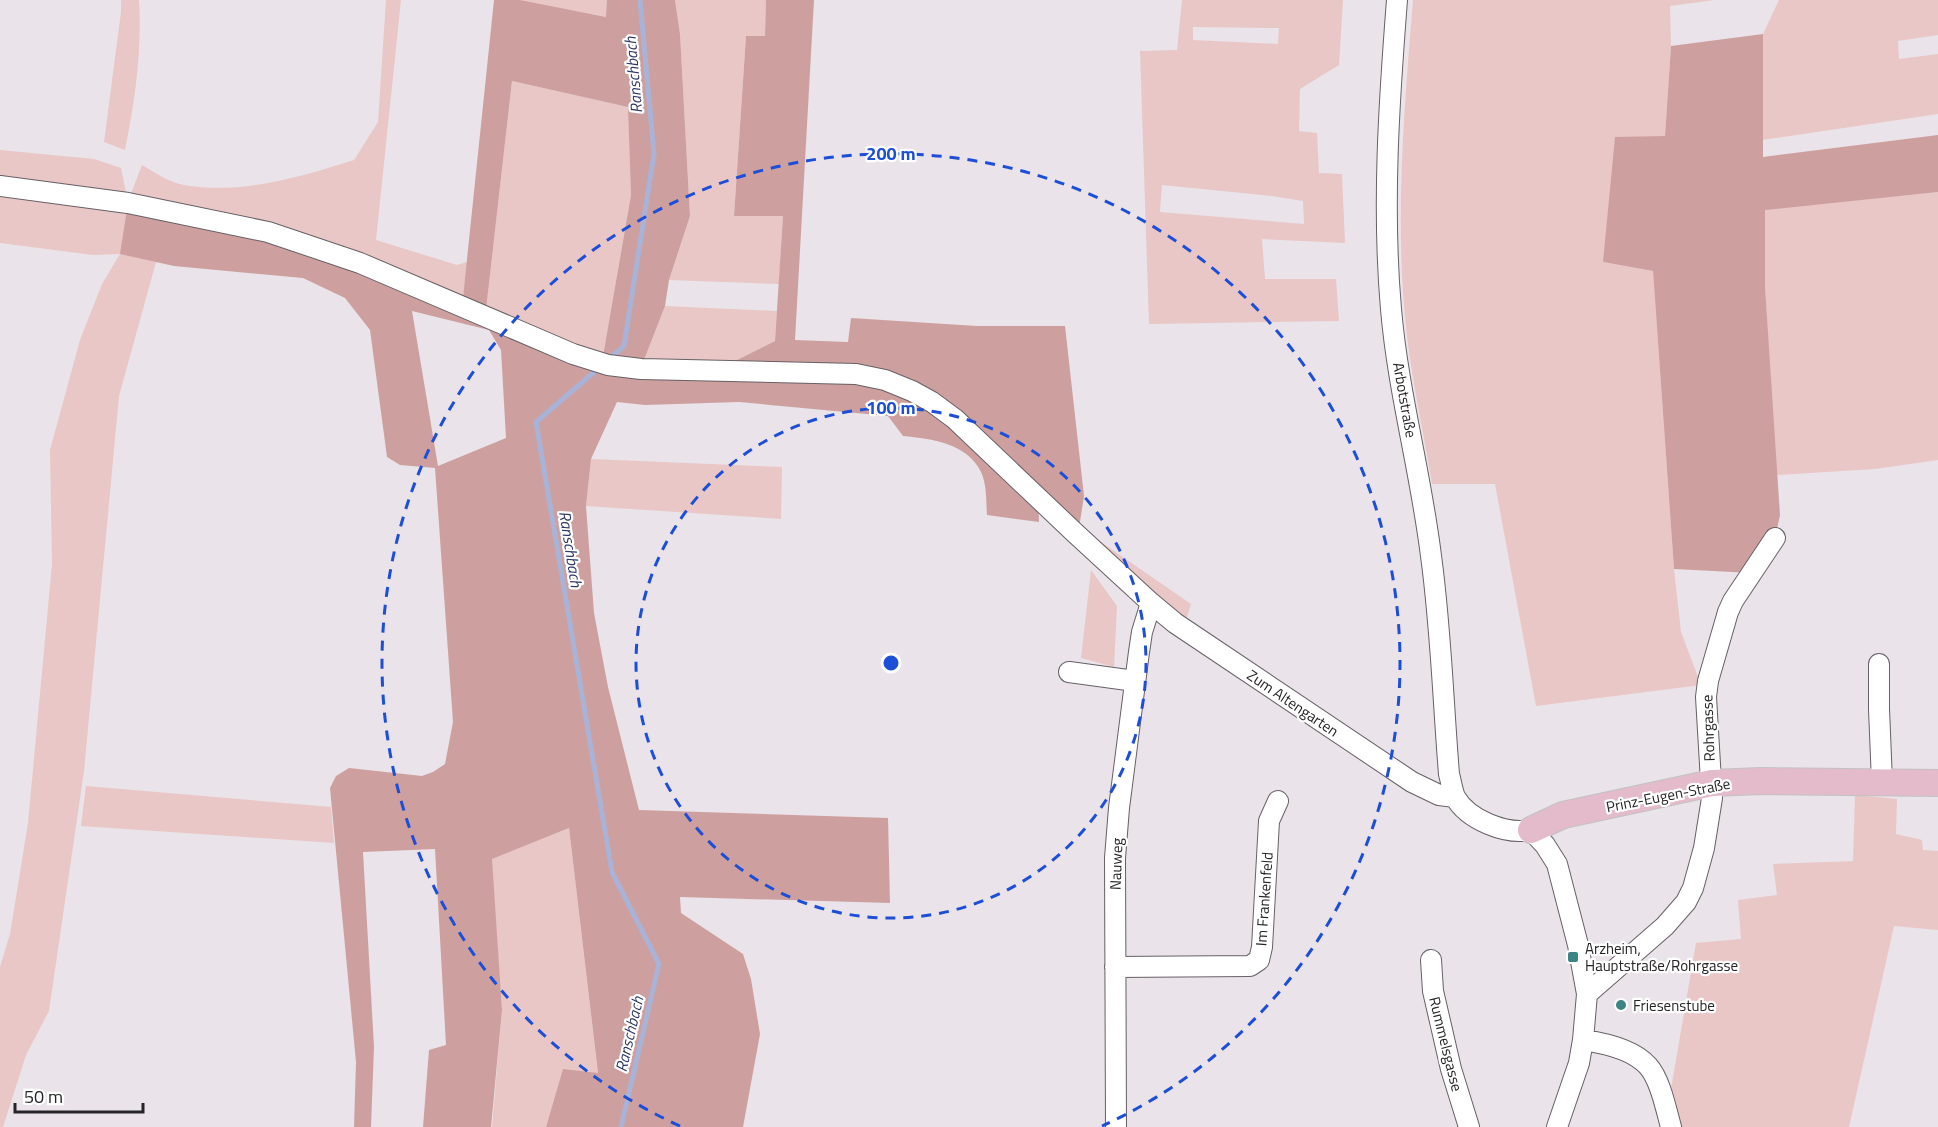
<svg xmlns="http://www.w3.org/2000/svg" width="1938" height="1127" font-family="'Titillium Web',sans-serif">
<style>
.green{fill:#e9c7c6;fill-rule:evenodd}
.forest{fill:#cda09f;fill-rule:evenodd}
.lines{fill:none;stroke-linecap:round;stroke-linejoin:round}
.stream{stroke:#a9b3d7;stroke-width:5}
.minor-casing{stroke:#676066;stroke-width:22}
.major-casing{stroke:#c2c2c2;stroke-width:28}
.minor{stroke:#fff;stroke-width:20}
.major{stroke:#e4bbcb;stroke-width:26}
.ring{fill:none;stroke:#1d4ed8;stroke-width:3;stroke-dasharray:10 8}
.poi-dot{fill:#3d8584;stroke:#fff;stroke-width:2}
.labels{text-anchor:middle;dominant-baseline:central;stroke-width:4.5;stroke-linejoin:round;paint-order:stroke}
.street-label{font-size:15px;fill:#262426;stroke:#fff}
.poi-label{font-size:15px;fill:#262426;stroke:#fff;text-anchor:start}
.water-label{font-size:16px;font-style:italic;fill:#2f3867;stroke:#fff}
.centre{fill:#1d4ed8;stroke:#fff;stroke-width:3}
.ring-label{font-size:18px;text-anchor:middle;font-weight:bold;fill:#1d4ed8;stroke:#fff;stroke-width:4.5;stroke-linejoin:round;paint-order:stroke}
</style>
<rect width="100%" height="100%" fill="#eae3e9"/>
<path class="green" d="M121,0H139C142,51 135,100 125,150L104,142L121,12Z
M386,0H401L376,240L457,265L467,262L462,307L394,277L121,253L156,262L119,396L84,771L49,1011L26,1055L3,1127H0V967L10,934L28,823L52,564L50,450L80,340L102,284L120,254L93,255L0,243V150L94,159L121,168L128,202L142,165C154,172 170,183 184,185C241,195 300,177 354,160L378,122Z
M607,0V17L520,1V0Z
M675,0H766L765,37L746,36L734,216H783L779,284L669,280L690,216L680,34Z
M1182,0H1343L1339,65L1300,89L1299,131L1317,133L1319,173L1342,174L1345,243L1262,239L1265,279H1336L1339,321L1149,324L1140,51L1177,50ZM1193,27L1279,28L1278,44L1193,40ZM1162,185L1272,196L1303,201L1304,224L1160,212Z
M1413,0H1714L1670,6L1671,46L1665,136L1603,262L1653,271L1674,569L1681,632L1701,685L1536,706L1495,484H1432C1424,435 1413,386 1407,336C1394,224 1404,112 1413,0Z
M1779,0H1938V35L1898,41L1899,59L1938,54V114L1762,140L1763,34Z
M512,81L629,107L631,195L603,356L486,310Z
M1938,192V460L1875,469L1776,475L1765,287L1764,209Z
M665,306L777,311L775,341L729,364L644,360Z
M591,459L782,467L781,519L586,506Z
M1091,540L1101,542L1191,604L1186,620Z
M1091,570L1117,606L1114,667L1081,658Z
M86,786L331,807L334,843L81,826Z
M1855,795L1897,799L1896,834L1922,840L1923,850L1938,851V930L1894,926L1849,1127H1682L1670,1095L1696,943L1741,939L1738,900L1777,895L1773,864L1853,861Z
M569,828L598,1074L563,1070L546,1127H492L502,1010L491,859Z"/>
<path class="forest" d="M494,0H520L606,17L607,0H675L680,34L690,216L669,280L665,306L644,360L729,364L775,341L783,216H734L746,36H765L766,0H814L795,340L848,342L851,318L977,326H1065L1084,496L1079,528L1038,499L1039,522L987,515C986,502 987,484 981,472C967,443 932,439 903,436L888,416L739,402L645,405L617,402L591,459L586,506L594,613L608,687L639,810L888,818L890,903L680,897L681,913L743,954L751,979L760,1034L743,1127H546L563,1069L598,1073L569,828L492,859L502,1010L491,1127H423L429,1050L446,1045L435,849L363,852L374,1047L371,1127H354L356,1062L330,788L336,776L349,768L422,776L433,772L445,764L453,722L435,468L400,465L387,457L370,330L345,298L303,278L174,266L120,254L128,203L236,224L462,307ZM512,81L628,107L631,195L603,356L486,310ZM412,311L489,330L501,350L506,438L438,466Z
M1763,34V157L1938,135V192L1765,210V287L1780,515L1775,538L1752,573L1674,569L1653,271L1603,262L1615,137L1665,136L1671,46Z"/>
<g class="lines">
<path class="stream" d="M609,359L624,346L654,154L640,0
M600,367L536,422L612,872L659,964L621,1127"/>
<defs>
<path id="minor" d="M1397,0C1389,102 1382,207 1391,309C1398,392 1421,473 1431,556C1441,628 1443,701 1449,774C1451,781 1452,790 1455,797C1468,820 1506,835 1531,830L1545,845L1557,864L1578,945L1587,994L1583,1040L1579,1063L1557,1127
M0,186L128,203L268,232L360,263L573,354L608,365L641,369L856,374L885,380L912,391L932,402L955,419L1075,533L1151,603L1175,623L1412,782L1439,795L1455,797
M1879,664V709L1882,782
M1069,672L1135,681
M1431,960L1433,991L1451,1069L1469,1127
M1115,967L1250,966L1259,960L1262,947L1269,821L1278,801
M1587,994L1665,926L1686,902L1693,888L1704,848L1712,798L1706,697L1708,681L1728,612L1733,601L1775,538
M1583,1040C1604,1043 1633,1049 1648,1066C1660,1079 1666,1109 1671,1127
M1116,1127L1115,858L1119,808L1139,652L1142,632L1151,603"/>
<path id="major" d="M1531,830L1563,815L1712,783L1761,781L1938,783"/>
</defs>
<use href="#minor" class="minor-casing"/>
<use href="#major" class="major-casing"/>
<use href="#minor" class="minor"/>
<use href="#major" class="major"/>
</g>
<g class="ring">
<circle cx="891" cy="663" r="255"/>
<path d="M680 1126A509 509 0 1 1 1102 1126"/>
</g>
<g class="poi-dot">
<rect x="1567" y="951" width="12" height="12" rx="3"/>
<circle cx="1621" cy="1005" r="6"/>
</g>
<g class="labels">
<g class="street-label">
<text transform="translate(1405 400) rotate(80)">Arbotstraße</text>
<text transform="translate(1293 703) rotate(34)">Zum Altengarten</text>
<text transform="translate(1708 728) rotate(-92)">Rohrgasse</text>
<text transform="translate(1668 795) rotate(-11)">Prinz-Eugen-Straße</text>
<text transform="translate(1116 864) rotate(-88)">Nauweg</text>
<text transform="translate(1264 899) rotate(-86)">Im Frankenfeld</text>
<text transform="translate(1446 1044) rotate(76)">Rummelsgasse</text>
</g>
<g class="poi-label">
<text x="1585" y="948">Arzheim,<tspan x="1585" dy="17">Hauptstraße/Rohrgasse</tspan></text>
<text x="1633" y="1005">Friesenstube</text>
</g>
<g class="water-label">
<text transform="translate(633 75) rotate(-95)">Ranschbach</text>
<text transform="translate(571 549) rotate(81)">Ranschbach</text>
<text transform="translate(629 1034) rotate(-77)">Ranschbach</text>
</g>
</g>
<circle cx="891" cy="663" r="9" class="centre"/>
<g class="ring-label">
<text x="891" y="160">200 m</text>
<text x="891" y="414">100 m</text>
</g>
<path d="M15 1103v9h128v-9" fill="none" stroke="#262426" stroke-width="3"/>
<text x="24" y="1103" font-size="18" fill="#262426" stroke="#ffffff" stroke-width="4.5" paint-order="stroke">50 m</text>
</svg>
